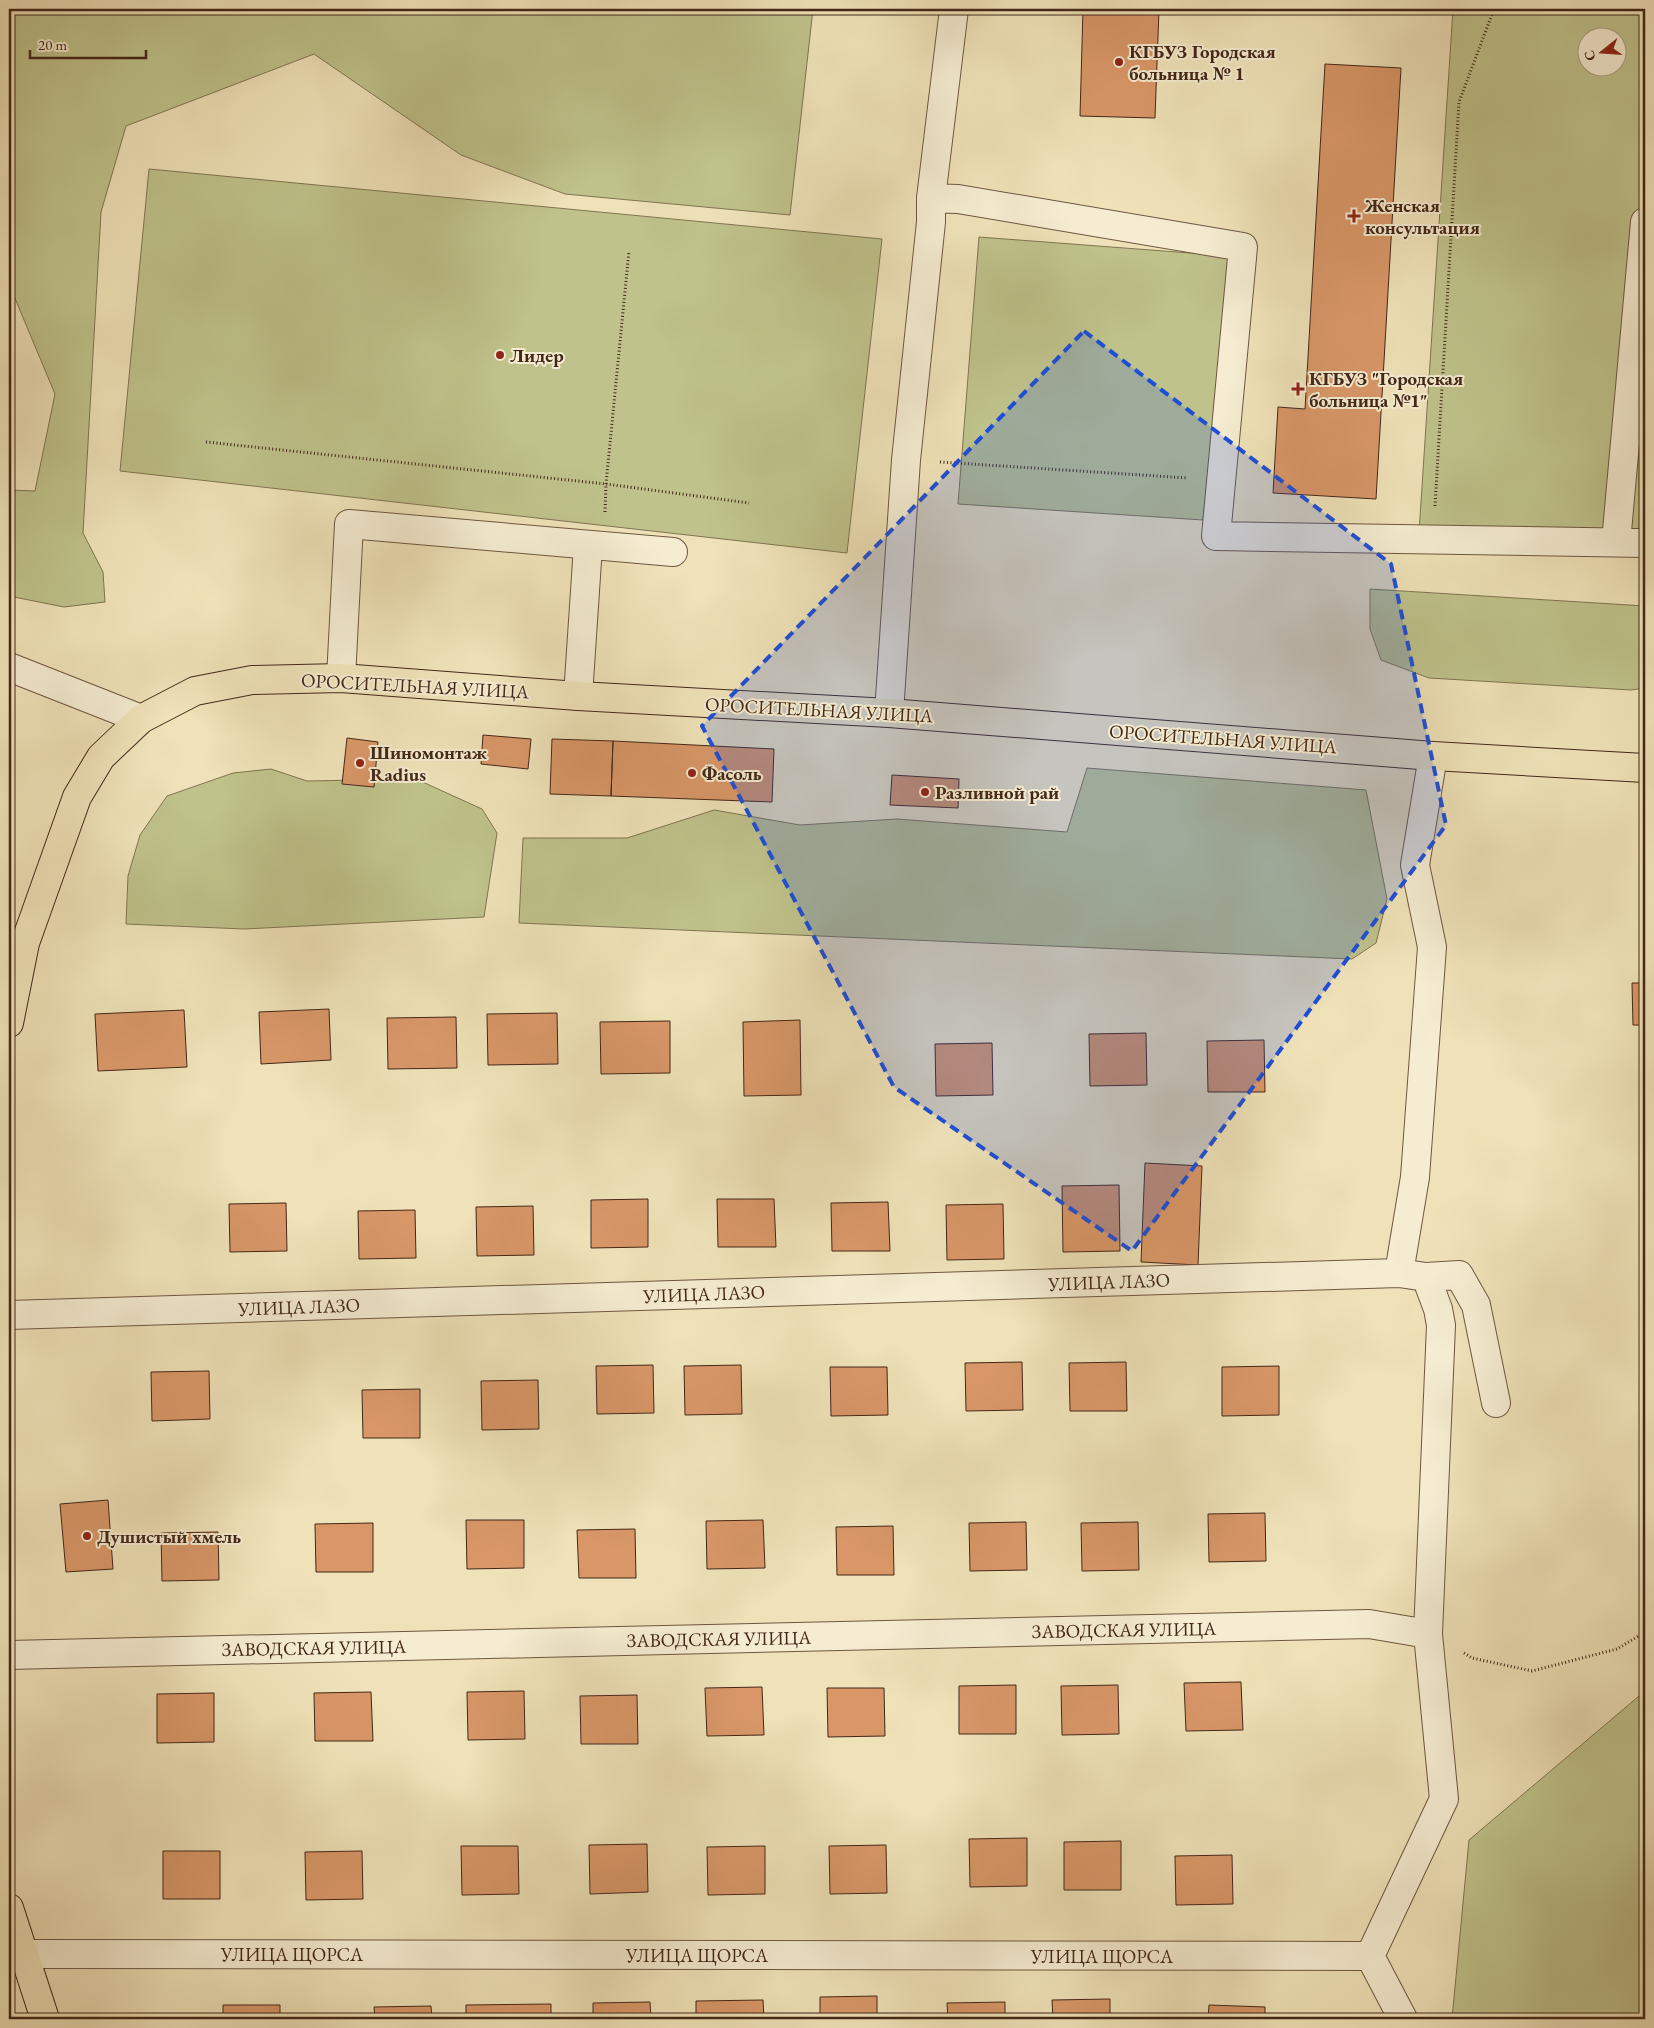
<svg xmlns="http://www.w3.org/2000/svg" width="1654" height="2028" font-family="'EB Garamond',serif">
<style>
.green{fill:#bfc28b;stroke:#817452;fill-rule:evenodd}
.building{fill:#d99768;stroke:#432718}
.lines{fill:none;stroke-linecap:round;stroke-linejoin:round}
.minor-casing{stroke:#6e5640;stroke-width:30}
.major-casing{stroke:#432718;stroke-width:30}
.path{stroke:#432718;stroke-width:3;stroke-dasharray:1 2.5;stroke-linecap:butt}
.minor{stroke:#f5ecd1;stroke-width:28}
.major{stroke:#efe2b8;stroke-width:28}
.marked{fill:#1d4ed8;fill-opacity:0.2;stroke:#1d4ed8;stroke-width:4;stroke-dasharray:10 6;stroke-linejoin:round}
.poi-dot{fill:#8f2418;stroke:#f5ecd1;stroke-width:2}
.labels{text-anchor:middle;dominant-baseline:central;stroke-width:4;stroke-linejoin:round;paint-order:stroke}
.poi-label{font-size:19px;font-weight:bold;fill:#432718;stroke:#f5ecd1;text-anchor:start}
.street-label{font-size:19px;fill:#432718;stroke:#f5ecd1}
</style>
<rect width="100%" height="100%" fill="#efe2b8"/>
<filter id="stains"><feTurbulence type="fractalNoise" baseFrequency=".004" numOctaves="4"/><feColorMatrix values="0 0 0 0 .2 0 0 0 0 .09 0 0 0 0 .02 0 0 0 .5 -.17"/></filter>
<radialGradient id="worn" r=".72"><stop offset=".6" stop-color="#630" stop-opacity="0"/><stop offset="1" stop-color="#630" stop-opacity=".3"/></radialGradient>
<path class="green" d="M9,9H813L790,215L565,194L461,155L314,54L126,126L101,212L83,533L103,572L105,602L64,607L9,596V490L35,491L55,394L9,284Z
M1453,9H1645V490L1637,549L1419,533ZM1586,38H1616V68H1586Z
M149,169L882,239L847,553L120,471Z
M979,237L1230,256L1203,520L958,504Z
M1370,589L1645,606V688L1631,690L1429,678L1381,660L1370,629Z
M1087,768L1366,790L1387,899L1376,943L1352,959L519,923L523,838H627L714,810L800,825L897,819L1067,832Z
M271,769L307,781L416,779L482,809L497,833L484,917L244,929L126,924L128,876L140,835L167,796L233,773Z
M1645,1691V2019H1452L1469,1840Z"/>
<path class="building" d="M1083,9H1159L1155,118L1080,116Z
M1325,64L1401,68L1376,499L1273,493L1278,407L1305,409Z
M483,735L531,739L528,769L481,764Z
M347,738L378,742L374,787L342,784Z
M552,739L613,741L611,796L550,794Z
M613,741L774,749L772,802L611,796Z
M892,775L959,779L958,808L890,805Z
M1632,983H1645V1025H1633Z
M329,1009L331,1060L261,1064L259,1012Z
M184,1010L187,1067L98,1071L95,1014Z
M557,1013L558,1064L488,1065L487,1014Z
M456,1017L457,1068L388,1069L387,1018Z
M800,1020L801,1095L744,1096L743,1022Z
M670,1021V1073L601,1074L600,1022Z
M1146,1033L1147,1085L1090,1086L1089,1034Z
M1264,1040L1265,1092H1208L1207,1041Z
M992,1043L993,1095L936,1096L935,1044Z
M1145,1163L1202,1166L1198,1265L1141,1262Z
M1119,1185L1120,1251L1063,1252L1062,1186Z
M648,1199V1247L591,1248V1200Z
M717,1199H774L776,1247H718Z
M888,1202L890,1251H832L831,1203Z
M286,1203L287,1251L230,1252L229,1204Z
M1003,1204L1004,1259L947,1260L946,1205Z
M533,1206L534,1255L477,1256L476,1207Z
M415,1210L416,1258L359,1259L358,1211Z
M1022,1362L1023,1410L966,1411L965,1363Z
M1126,1362L1127,1411H1070L1069,1363Z
M653,1365L654,1413L597,1414L596,1366Z
M741,1365L742,1414L685,1415L684,1366Z
M1279,1366V1415L1222,1416V1367Z
M830,1367H887L888,1415L831,1416Z
M209,1371L210,1419L152,1421L151,1372Z
M538,1380L539,1429L482,1430L481,1381Z
M420,1389V1438H363L362,1390Z
M108,1500L113,1569L66,1572L60,1504Z
M1265,1513L1266,1561L1209,1562L1208,1514Z
M466,1520H524V1568L467,1569Z
M763,1520L765,1568L707,1569L706,1521Z
M1026,1522L1027,1570L970,1571L969,1523Z
M1138,1522L1139,1570L1082,1571L1081,1523Z
M373,1523V1572H316L315,1524Z
M893,1526L894,1575H837L836,1527Z
M635,1529L636,1578H579L577,1530Z
M218,1532L219,1580L162,1581L161,1533Z
M1241,1682L1243,1730L1186,1731L1184,1683Z
M1016,1685V1734H959V1686Z
M1118,1685L1119,1734L1062,1735L1061,1686Z
M762,1687L764,1735L707,1736L705,1688Z
M827,1688H884L885,1736L828,1737Z
M524,1691L525,1739L468,1740L467,1692Z
M371,1692L373,1741H315L314,1693Z
M214,1693V1742L157,1743V1694Z
M637,1695L638,1744H581L580,1696Z
M1027,1838V1886L970,1887L969,1839Z
M1121,1841V1890H1064V1842Z
M647,1844L648,1892L590,1894L589,1845Z
M886,1845L887,1893L830,1894L829,1846Z
M461,1846H518L519,1894L462,1895Z
M765,1846V1894L708,1895L707,1847Z
M163,1851H220V1899H163Z
M362,1851L363,1899L306,1900L305,1852Z
M1232,1855L1233,1904L1176,1905L1175,1856Z
M877,1996V2019H820V1997Z
M1110,1999V2019H1053L1052,2000Z
M763,2000L764,2019H696V2001Z
M650,2002L651,2019H593V2003Z
M1005,2002V2019H948L947,2003Z
M551,2004V2019H466V2005Z
M223,2005H280V2019H223Z
M1209,2005L1265,2007V2019H1208Z
M431,2006L432,2019H375L374,2007Z"/>
<g class="lines">
<defs>
<path id="minor" d="M931,198L958,199L1243,247L1216,536L1645,543
M1616,542L1645,222
M9,667L141,719
M341,678L349,524L673,552
M578,696L588,546
M889,713L906,460L931,222V198L954,9
M1426,1277L1459,1275L1476,1305L1496,1403
M9,1315L1399,1273
M9,1655L1369,1624L1428,1634
M24,1954L1370,1956
M1403,2019L1370,1956L1444,1799L1428,1634L1441,1325L1438,1309L1426,1277L1399,1273L1415,1177L1432,947L1415,865L1433,756"/>
<path id="major" d="M9,1023L25,943L77,797L101,757L141,719L195,691L252,680L341,678L578,696L889,713L1433,756L1645,768
M9,1908L45,2019"/>
</defs>
<use href="#minor" class="minor-casing"/>
<use href="#major" class="major-casing"/>
<path class="path" d="M206,442L606,484L749,503
M940,462L1188,478
M1435,506L1459,102L1494,9
M605,512L606,484L629,251
M1464,1653L1472,1658L1532,1671L1617,1649L1645,1632"/>
<use href="#minor" class="minor"/>
<use href="#major" class="major"/>
</g>
<path class="marked" d="M1084,331L1391,564L1446,825L1132,1251L894,1087L702,726Z"/>
<g class="poi-dot">
<circle cx="1119" cy="62" r="5"/>
<path d="M1351.5 208.5h5v5h5v5h-5v5h-5v-5h-5v-5h5z"/>
<circle cx="500" cy="355" r="5"/>
<path d="M1295.5 381.5h5v5h5v5h-5v5h-5v-5h-5v-5h5z"/>
<circle cx="360" cy="763" r="5"/>
<circle cx="692" cy="773" r="5"/>
<circle cx="925" cy="792" r="5"/>
<circle cx="87" cy="1536" r="5"/>
</g>
<g class="labels">
<g class="poi-label">
<text x="1129" y="51">КГБУЗ Городская<tspan x="1129" dy="22">больница № 1</tspan></text>
<text x="1365" y="205">Женская<tspan x="1365" dy="22">консультация</tspan></text>
<text x="510" y="355">Лидер</text>
<text x="1309" y="378">КГБУЗ "Городская<tspan x="1309" dy="22">больница №1"</tspan></text>
<text x="370" y="752">Шиномонтаж<tspan x="370" dy="22">Radius</tspan></text>
<text x="702" y="773">Фасоль</text>
<text x="935" y="792">Разливной рай</text>
<text x="97" y="1536">Душистый хмель</text>
</g>
<g class="street-label">
<text transform="translate(415 686) rotate(3)">ОРОСИТЕЛЬНАЯ УЛИЦА</text>
<text transform="translate(819 710) rotate(3)">ОРОСИТЕЛЬНАЯ УЛИЦА</text>
<text transform="translate(1223 739) rotate(4)">ОРОСИТЕЛЬНАЯ УЛИЦА</text>
<text transform="translate(1109 1282) rotate(-2)">УЛИЦА ЛАЗО</text>
<text transform="translate(704 1294) rotate(-2)">УЛИЦА ЛАЗО</text>
<text transform="translate(299 1307) rotate(-2)">УЛИЦА ЛАЗО</text>
<text transform="translate(1124 1630) rotate(-1)">ЗАВОДСКАЯ УЛИЦА</text>
<text transform="translate(719 1639) rotate(-1)">ЗАВОДСКАЯ УЛИЦА</text>
<text transform="translate(314 1648) rotate(-1)">ЗАВОДСКАЯ УЛИЦА</text>
<text x="292" y="1954">УЛИЦА ЩОРСА</text>
<text x="697" y="1955">УЛИЦА ЩОРСА</text>
<text x="1102" y="1956">УЛИЦА ЩОРСА</text>
</g>
</g>
<rect width="1654" height="2028" fill="none" stroke="#efe2b8" stroke-width="30"/>
<rect x="10" y="10" width="1634" height="2008" fill="none" stroke="#432718" stroke-width="2.5"/>
<rect x="15" y="15" width="1624" height="1998" fill="none" stroke="#432718"/>
<g transform="translate(1602 52) rotate(253)"><circle r="24" fill="#f5ecd1" stroke="#ae9d87"/>
<path d="M0-4L9 19L0 12L-9 19Z" fill="#8f2418"/>
<text y="-8" font-size="14" font-weight="bold" text-anchor="middle" fill="#432718">С</text>
</g>
<path d="M30 50v8h116v-8" fill="none" stroke="#432718" stroke-width="2.5"/>
<text x="38" y="50" font-size="15" fill="#432718" stroke="#f5ecd1" stroke-width="4" paint-order="stroke">20 m</text>
<rect width="100%" height="100%" filter="url(#stains)"/>
<rect width="100%" height="100%" fill="url(#worn)"/>
</svg>
